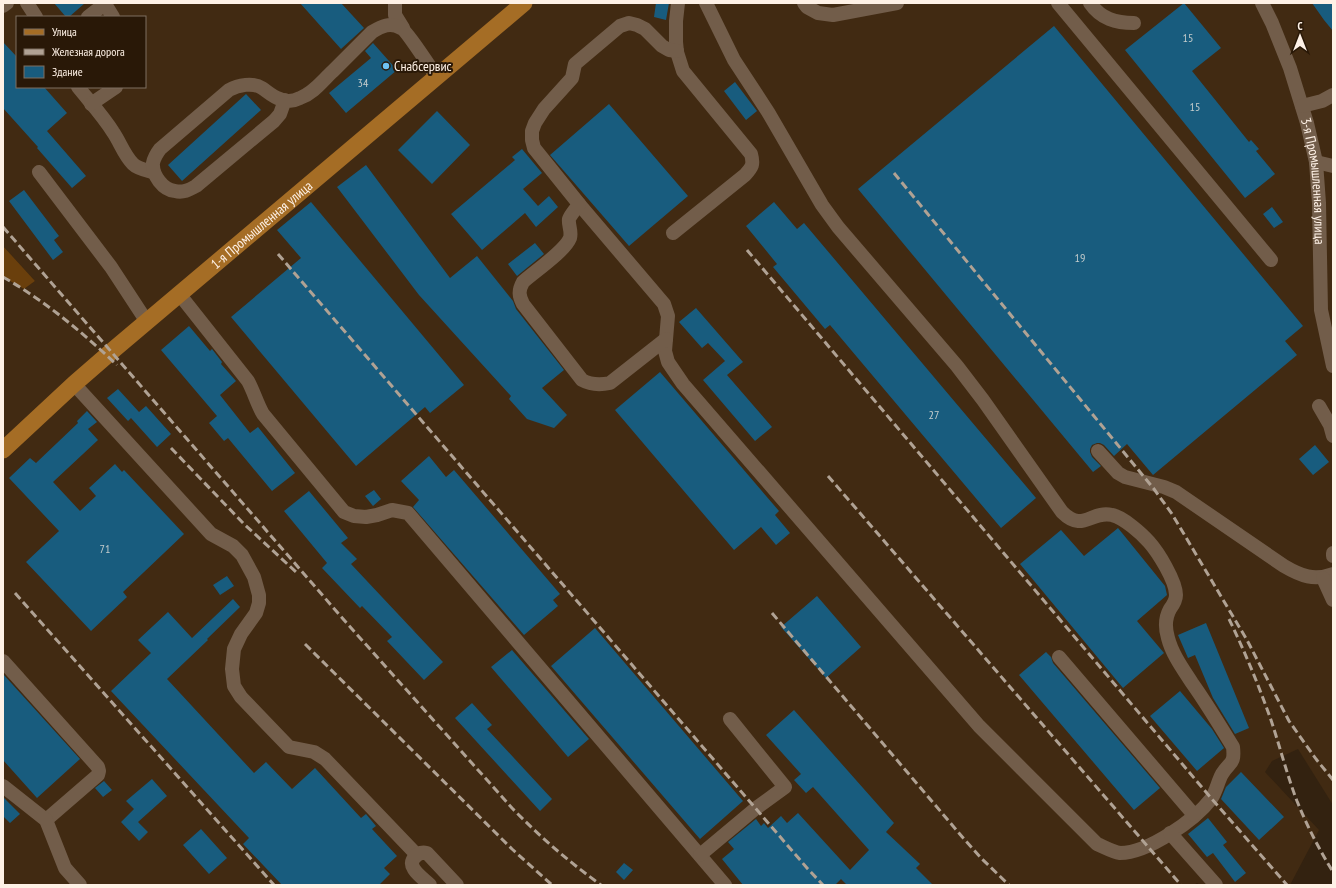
<svg xmlns="http://www.w3.org/2000/svg" width="1336" height="888" font-family="'PT Sans Narrow',sans-serif">
<style>
.built{fill:#412a12;fill-rule:evenodd}
.forest{fill:#6a3f0c}
.building{fill:#185c7e}
.lines{fill:none;stroke-linecap:round;stroke-linejoin:round}
.minor{stroke:#725d4a;stroke-width:14}
.major{stroke:#a56d25;stroke-width:17}
.rail{stroke:#b0a294;stroke-width:3;stroke-dasharray:8 4;stroke-linecap:butt}
.poi-dot{fill:#6ec2f3;stroke:#291807;stroke-width:1.5}
.labels{text-anchor:middle;dominant-baseline:central;stroke-width:4;stroke-linejoin:round;paint-order:stroke}
.number-label{font-size:12px;fill:#c4cccc}
.poi-label{font-size:14px;fill:#fef1e6;stroke:#291807;text-anchor:start}
.street-label{font-size:14px;fill:#fef1e6;stroke:#291807}
</style>
<rect width="100%" height="100%" fill="#332210"/>
<path class="built" d="M3,3H1333V805L1298,749L1272,761L1265,772L1319,830L1290,885H1200L1197,883L1194,885H3V277L24,289L35,281L3,246ZM17,17H145V87H17Z"/>
<path class="forest" d="M3,246L35,281L24,289L3,277Z"/>
<path class="building" d="M54,3H85L69,17H66Z
M300,3H341L364,28L341,49Z
M656,3H669L666,20L654,17Z
M1184,3L1221,48L1192,71L1249,142L1251,140L1259,149L1256,151L1275,174L1245,198L1125,50Z
M1312,3H1333V31L1324,20Z
M1054,26L1303,326L1285,341L1297,355L1153,475L1127,444L1114,456L1104,445L1100,443H1097L1092,445L1090,449V452L1092,457L1101,466L1093,472L858,189Z
M3,42L17,57V87H44L67,113L47,131L86,176L72,188L37,148L38,147L3,108Z
M373,43L397,70L346,113L329,93L371,58L365,51Z
M735,82L757,111L746,120L724,91Z
M246,94L261,110L182,181L168,165Z
M609,104L688,196L629,246L550,155Z
M437,111L470,145L432,184L398,150Z
M522,149L542,173L523,189L538,206L549,196L558,207L536,227L525,213L482,250L451,214L515,160L512,157Z
M366,165L450,278L477,256L513,301L516,309L564,370L542,388L567,415L554,428L527,419L509,399L511,396L419,295L337,187Z
M24,190L59,236L54,240L63,252L53,260L9,201Z
M311,202L464,385L430,413L425,407L356,466L231,317L301,258L277,230Z
M774,202L797,229L804,223L1036,498L1001,528L830,325L825,329L773,267L777,264L746,226Z
M1272,207L1283,222L1274,228L1263,214Z
M535,243L544,254L517,276L508,264Z
M696,308L743,362L727,375L772,427L755,441L703,380L725,361L708,343L702,348L679,322Z
M189,326L210,351L212,349L222,362L221,364L236,381L220,395L250,433L258,427L295,473L272,491L228,438L224,441L209,423L217,416L161,350Z
M660,372L779,511L775,515L790,533L776,545L761,527L734,550L615,410Z
M118,389L139,412L146,406L171,434L157,447L131,418L128,421L107,398Z
M87,411L97,422L88,429L98,440L53,482L80,511L96,496L89,488L115,464L122,472L124,470L184,534L123,592L127,597L91,631L26,562L59,531L9,478L30,458L36,463L78,423L77,421Z
M1315,445L1329,462L1313,475L1299,459Z
M429,456L446,477L454,470L560,594L553,600L558,606L524,635L413,507L419,500L401,481Z
M374,490L381,499L373,506L365,496Z
M309,491L348,538L341,543L357,559L351,564L443,662L424,680L387,641L392,637L362,606L360,608L322,568L327,563L284,511Z
M1118,528L1165,586L1167,595L1137,621L1164,653L1123,688L1020,564L1061,530L1084,556Z
M227,576L234,586L220,595L213,585Z
M817,596L861,647L826,678L781,627Z
M233,599L240,607L207,639L208,640L167,679L254,773L266,762L292,789L315,768L361,818L366,814L376,826L372,829L397,856L384,868L390,874L379,885H282L243,844L249,838L111,691L151,653L138,640L168,612L192,638Z
M1206,623L1249,728L1235,734L1213,698L1195,655L1188,658L1178,635Z
M595,628L743,801L700,839L551,666Z
M512,650L589,739L568,757L491,667Z
M1046,652L1051,657L1053,663L1160,788L1134,810L1019,675Z
M3,674L80,759L37,798L3,760Z
M1180,691L1212,729L1224,748L1197,771L1150,716Z
M472,703L492,725L487,729L552,799L540,811L455,718Z
M794,710L894,823L886,832L920,864L916,868L933,885H847L841,879L835,885H743L722,859L734,849L728,842L756,819L761,826L764,823L768,828L781,816L787,823L798,813L850,870L869,850L813,787L806,793L794,780L801,774L766,735Z
M1241,772L1284,817L1259,840L1221,799L1226,787Z
M152,779L167,796L138,822L148,832L139,841L121,822L134,809L126,801Z
M104,781L112,790L103,797L95,788Z
M3,797L20,814L10,823L3,816Z
M1208,818L1227,842L1223,845L1246,873L1235,882L1213,853L1207,857L1188,834Z
M201,829L227,858L209,874L183,845Z
M624,863L633,870L624,880L616,872Z"/>
<g class="lines">
<g class="minor">
<path d="M27,3L36,17"/>
<path d="M395,3V15L403,28"/>
<path d="M804,3L807,7L818,13L833,15L897,3"/>
<path d="M1058,3L1271,260"/>
<path d="M1090,3C1101,19 1116,23 1134,23"/>
<path id="s1" d="M1262,3L1272,23L1290,68L1307,123L1316,162L1319,203L1321,310L1333,366"/>
<path d="M105,4L113,17"/>
<path d="M3,6L7,3"/>
<path d="M88,17L106,3"/>
<path d="M78,87C90,102 103,116 113,132C120,142 124,155 133,164C138,169 146,170 153,172"/>
<path d="M285,100L280,114L274,121L196,186C189,190 183,193 175,191C163,190 152,175 153,163C154,158 157,153 160,149L229,90C238,85 253,82 262,88C268,92 273,97 280,99C286,102 294,101 300,98C314,93 323,80 333,71C346,58 359,45 372,32C382,26 390,22 401,28C406,30 432,70 437,77"/>
<path d="M91,104L116,87"/>
<path d="M1302,106L1322,101L1333,95"/>
<path d="M1316,162L1333,166"/>
<path d="M39,172L111,267L147,322"/>
<path d="M579,204L664,304L668,316L665,351L668,362L683,384L979,726L1097,844C1104,847 1113,852 1120,853C1148,853 1195,820 1211,799C1216,792 1218,781 1222,774C1230,761 1235,765 1233,747C1220,726 1207,704 1192,683C1183,669 1172,654 1168,638C1165,628 1165,618 1170,609C1173,605 1176,600 1176,595C1176,581 1158,552 1149,542C1142,534 1123,517 1112,515C1091,510 1083,533 1062,512L983,400L957,366L838,227L822,205L768,112L734,60L706,3"/>
<path d="M673,233L745,175C752,167 754,165 751,154L683,71L677,52L676,42V21L678,3"/>
<path d="M180,295L248,381C254,392 257,404 263,414L344,512L354,516L366,517L377,515L392,510L408,513L725,885"/>
<path d="M666,339L610,383C600,385 591,385 582,380L523,304C519,296 518,291 523,282C534,272 565,251 570,238C572,231 568,225 569,219C571,214 576,209 579,204L534,148L532,140V131L535,123L544,109L572,78L575,64L620,26L629,23L637,25L645,29L662,46L669,50L677,51"/>
<path d="M74,384L211,534L233,546L242,555L254,577L259,595V603L256,613L241,634L234,649L232,669L234,686L241,697L289,747L314,752L325,759L416,854"/>
<path d="M1319,406L1330,425L1333,436"/>
<path d="M1098,451L1118,473L1125,477L1164,487L1176,492L1284,566C1301,576 1314,581 1333,574"/>
<path d="M1333,553V556"/>
<path d="M1323,578L1333,600"/>
<path d="M1059,657L1194,815"/>
<path d="M3,661L98,767L99,771L98,775L46,820"/>
<path d="M3,786L46,820L65,868L80,885"/>
<path d="M1170,833L1216,885"/>
<path d="M700,855L755,809L785,787L730,719"/>
<path d="M430,885C423,878 405,867 415,857C418,853 422,852 427,853L457,885"/>
</g>
<path class="major" id="s2" d="M3,450L74,384L112,351L524,3"/>
<path class="rail" d="M894,173L1154,489L1172,514L1247,640L1289,721L1316,759L1333,780
M3,227L344,620L512,808C540,837 568,861 601,885
M747,250L1211,798L1287,885
M278,254L807,868L823,885
M3,277C45,301 82,332 117,365
M171,448L244,524L296,572
M828,476L1181,885
M15,593L274,885
M772,613L964,839L982,859L1009,885
M1229,619C1245,652 1259,686 1271,720C1280,747 1287,775 1297,801C1307,826 1319,849 1333,872
M305,644L512,849L552,885"/>
</g>
<circle class="poi-dot" cx="386" cy="66" r="4"/>
<g class="labels">
<g class="number-label">
<text x="1188" y="37">15</text>
<text x="363" y="82">34</text>
<text x="1195" y="106">15</text>
<text x="1080" y="257">19</text>
<text x="934" y="414">27</text>
<text x="105" y="548">71</text>
</g>
<g class="poi-label">
<text x="394" y="66">Снабсервис</text>
</g>
<g class="street-label">
<text stroke="none"><textPath href="#s1" startOffset="187">3-я Промышленная улица</textPath></text>
<text stroke="none"><textPath href="#s2" startOffset="343">1-я Промышленная улица</textPath></text>
</g>
</g>
<rect width="1336" height="888" fill="none" stroke="#fef1e6" stroke-width="8"/>
<rect x="16" y="16" width="130" height="72" fill="#291807" stroke="#7e6f60"/>
<rect x="24" y="29" width="20" height="6" fill="#a56d25" stroke="#7e6f60"/>
<text x="52" y="36" font-size="12" fill="#fef1e6">Улица</text>
<rect x="24" y="49" width="20" height="6" fill="#b0a294" stroke="#7e6f60"/>
<text x="52" y="56" font-size="12" fill="#fef1e6">Железная дорога</text>
<rect x="24" y="66" width="20" height="12" fill="#185c7e" stroke="#7e6f60"/>
<text x="52" y="76" font-size="12" fill="#fef1e6">Здание</text>
<g transform="translate(1300 36)" stroke="#291807" stroke-width="3" paint-order="stroke">
<path d="M0-3L7 15L0 10L-7 15Z" fill="#fef1e6"/>
<text y="-6" font-size="11" font-weight="bold" text-anchor="middle" fill="#fef1e6">С</text>
</g>
</svg>
